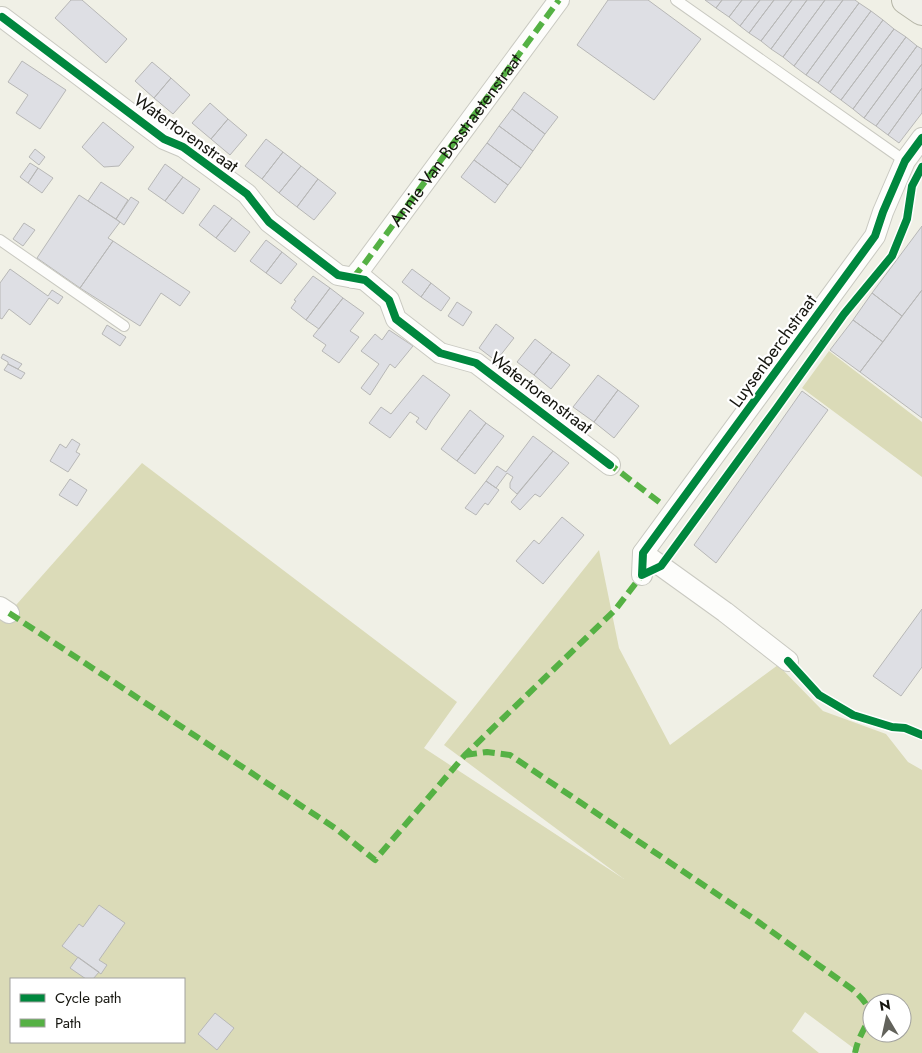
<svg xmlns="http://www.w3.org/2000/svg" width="922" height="1053" font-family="Jost,sans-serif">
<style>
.green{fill:#dbdbb8;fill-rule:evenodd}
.building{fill:#dedfe4;stroke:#b7b7b6}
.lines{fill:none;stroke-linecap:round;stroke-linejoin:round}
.service-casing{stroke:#c9c9c1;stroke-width:12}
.minor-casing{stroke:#c9c9c1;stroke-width:22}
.primary-casing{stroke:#b5b5a7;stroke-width:30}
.service{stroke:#fdfdfb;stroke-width:10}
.minor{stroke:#fdfdfb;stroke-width:20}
.primary{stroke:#f0f0e9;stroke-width:28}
.quiet{stroke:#55b144;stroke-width:6;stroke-dasharray:12 6;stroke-linecap:butt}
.cycleway-casing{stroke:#fff;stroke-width:11}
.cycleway{stroke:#00873e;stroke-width:8}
.labels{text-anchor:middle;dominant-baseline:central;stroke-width:4.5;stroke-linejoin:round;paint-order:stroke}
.street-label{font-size:18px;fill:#161610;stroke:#fff}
</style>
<rect width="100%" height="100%" fill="#f0f0e6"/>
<path class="green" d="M829,351L922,422V477L802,388Z
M142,463L457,702L424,748L624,879L444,745L599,550L619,648L670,745L778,665L823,711L886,734L908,762L922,770V1053H860L805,1012L792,1031L819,1053H0V607L9,613ZM11,979H184V1042H11ZM872,1003H902V1033H872Z"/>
<path class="building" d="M71,0H82L127,39L106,63L55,18Z
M608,0H648L701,39L654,100L577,45Z
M705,0H722L716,8Z
M722,0H742L729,17L716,8Z
M742,0H760L740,26L729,17Z
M760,0H774L749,33L740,26Z
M774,0H792L761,41L749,33Z
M792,0H807L771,49L761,41Z
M807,0H825L783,57L771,49Z
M825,0H843L794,66L783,57Z
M843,0H855L859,3L806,75L794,66Z
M859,3L871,11L818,83L806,75Z
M871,11L883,20L830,92L818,83Z
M883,20L894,29L841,100L830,92Z
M894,29L906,37L853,109L841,100Z
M906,37L917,46L864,118L853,109Z
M917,46L922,49V64L876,126L864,118Z
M22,61L66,90L40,129L16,113L28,95L8,82Z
M152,62L171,78L154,98L135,81Z
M922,64V88L888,135L876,126Z
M171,78L190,95L173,114L154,98Z
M922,88V113L899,143L888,135Z
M524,92L558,117L545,134L512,109Z
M210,103L228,119L211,139L192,123Z
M512,109L545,134L533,151L499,126Z
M228,119L247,135L230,155L211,139Z
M103,122L134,147L119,166L104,167L82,147Z
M499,126L533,151L521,168L487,143Z
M266,139L283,152L262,179L245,166Z
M487,143L521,168L508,185L474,160Z
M35,149L45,157L39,165L29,157Z
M283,152L301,166L279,193L262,179Z
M474,160L508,185L495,203L461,177Z
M30,163L38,168L28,183L20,177Z
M165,164L183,177L165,201L148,189Z
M301,166L318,179L297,207L279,193Z
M38,168L53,178L42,193L28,183Z
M183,177L200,189L183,214L165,201Z
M318,179L336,193L314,220L297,207Z
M101,182L128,200L116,219L88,201Z
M79,195L120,222L108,238L113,241L80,288L37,258Z
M131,197L139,202L124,225L116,219Z
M214,205L232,218L216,238L199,225Z
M232,218L250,232L235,252L216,238Z
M24,223L35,230L23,246L13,239Z
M922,226V290L902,316L872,293Z
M266,240L282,252L266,273L250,261Z
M113,241L190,292L180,306L161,293L140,326L80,288Z
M282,252L297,264L281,284L266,273Z
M10,269L48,296L52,290L63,297L58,304L49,298L30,325L9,309L2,319L0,318V283Z
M412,269L431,283L421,297L402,282Z
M313,276L330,288L306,320L291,308L296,301L294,300Z
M431,283L450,298L441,311L421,297Z
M330,288L343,298L319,329L306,320Z
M922,290V418L860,372Z
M872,293L902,316L883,342L853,320Z
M343,298L364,313L350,331L359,337L339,363L322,351L326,345L313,336Z
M457,302L472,312L463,326L448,316Z
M853,320L883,342L860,372L830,350Z
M496,324L514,338L496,361L479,348Z
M107,325L126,337L120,346L102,334Z
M389,330L413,346L395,368L390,364L370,395L361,388L379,364L361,351L375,334L382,340Z
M535,339L552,352L534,375L517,362Z
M552,352L570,365L551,389L534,375Z
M3,354L22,364L18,369L8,364V362L1,358Z
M8,364L25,373L21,379L4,370Z
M423,375L450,395L432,420L426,430L416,422L419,418L410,412L390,438L369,423L381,407L391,414Z
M598,375L618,390L594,422L573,407Z
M618,390L639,406L614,438L594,422Z
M802,391L828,410L716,563L694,545Z
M470,410L486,423L457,461L441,449Z
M486,423L504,436L475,474L457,461Z
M533,436L553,451L517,494L510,488V483L513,477L507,473L496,488L486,481L497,466L506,472Z
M72,439L80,444L76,452L80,454L68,472L50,461L60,444L66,448Z
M553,451L569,463L540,497L535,494L520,510L511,502Z
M70,479L87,490L77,506L59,495Z
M486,481L499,490L488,505L485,503L476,515L465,508Z
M562,517L584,535L543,584L516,561L534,540L539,544Z
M922,609V667L901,696L873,676Z
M99,905L125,923L99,960L107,965L101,974L62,946L79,924L83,927Z
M78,957L99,972L93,979H86L70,968Z
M215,1013L234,1028L217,1050L198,1034Z"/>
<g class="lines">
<defs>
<path id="service" d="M676,0L905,161
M0,240L124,326"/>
<g id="minor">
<path d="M2,17L164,139L183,147L247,194L269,222L338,275L365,280L389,300L396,319L440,353L476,363L610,465"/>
<path id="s1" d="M353,278L362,267L559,0"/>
<path d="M643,553L725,612L788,661"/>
<path d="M642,575L643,553L875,236L883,212L905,161L922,138"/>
<path d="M0,607L9,613"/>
</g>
<path id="primary" d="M906,0L922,11"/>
</defs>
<use href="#service" class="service-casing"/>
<use href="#minor" class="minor-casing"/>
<use href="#primary" class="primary-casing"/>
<use href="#service" class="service"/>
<use href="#minor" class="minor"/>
<use href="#primary" class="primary"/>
<path class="quiet" d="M353,278L362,267L559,0
M607,462L663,505
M9,613L335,828L375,860L465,755L615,610L642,575
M465,755L487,752L510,755L757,921L852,989C885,1017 861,1021 855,1053"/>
<defs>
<path id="cycleway" d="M2,17L164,139L183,147L247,194L269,222L338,275L365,280L389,300L396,319L440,353L476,363L610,465
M922,138L905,161L883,212L875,236L643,553L642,575L661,566L776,409L844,314L892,256L907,219L912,186L922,167
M788,661L819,695L853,715L892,727L905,728L922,735"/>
</defs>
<use href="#cycleway" class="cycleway-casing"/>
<use href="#cycleway" class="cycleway"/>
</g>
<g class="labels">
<g class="street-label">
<text transform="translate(186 133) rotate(35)">Watertorenstraat</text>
<text stroke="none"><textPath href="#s1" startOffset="172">Annie Van Bosstraetenstraat</textPath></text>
<text transform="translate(773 351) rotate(-54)">Luysenberchstraat</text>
<text transform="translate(541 393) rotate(37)">Watertorenstraat</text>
</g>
</g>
<rect x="10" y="978" width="175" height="65" fill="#ffffff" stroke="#a2a29f"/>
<rect x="20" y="994" width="25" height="8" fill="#00873e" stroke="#a2a29f"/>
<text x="55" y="1003" font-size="15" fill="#161610">Cycle path</text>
<rect x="20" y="1019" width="25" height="8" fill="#55b144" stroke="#a2a29f"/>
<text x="55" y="1028" font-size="15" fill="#161610">Path</text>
<g transform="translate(887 1018) rotate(351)"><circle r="24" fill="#ffffff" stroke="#a2a29f"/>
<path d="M0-4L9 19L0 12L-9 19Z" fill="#62625b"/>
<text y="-8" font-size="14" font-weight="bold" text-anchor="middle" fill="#161610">N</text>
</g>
</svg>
